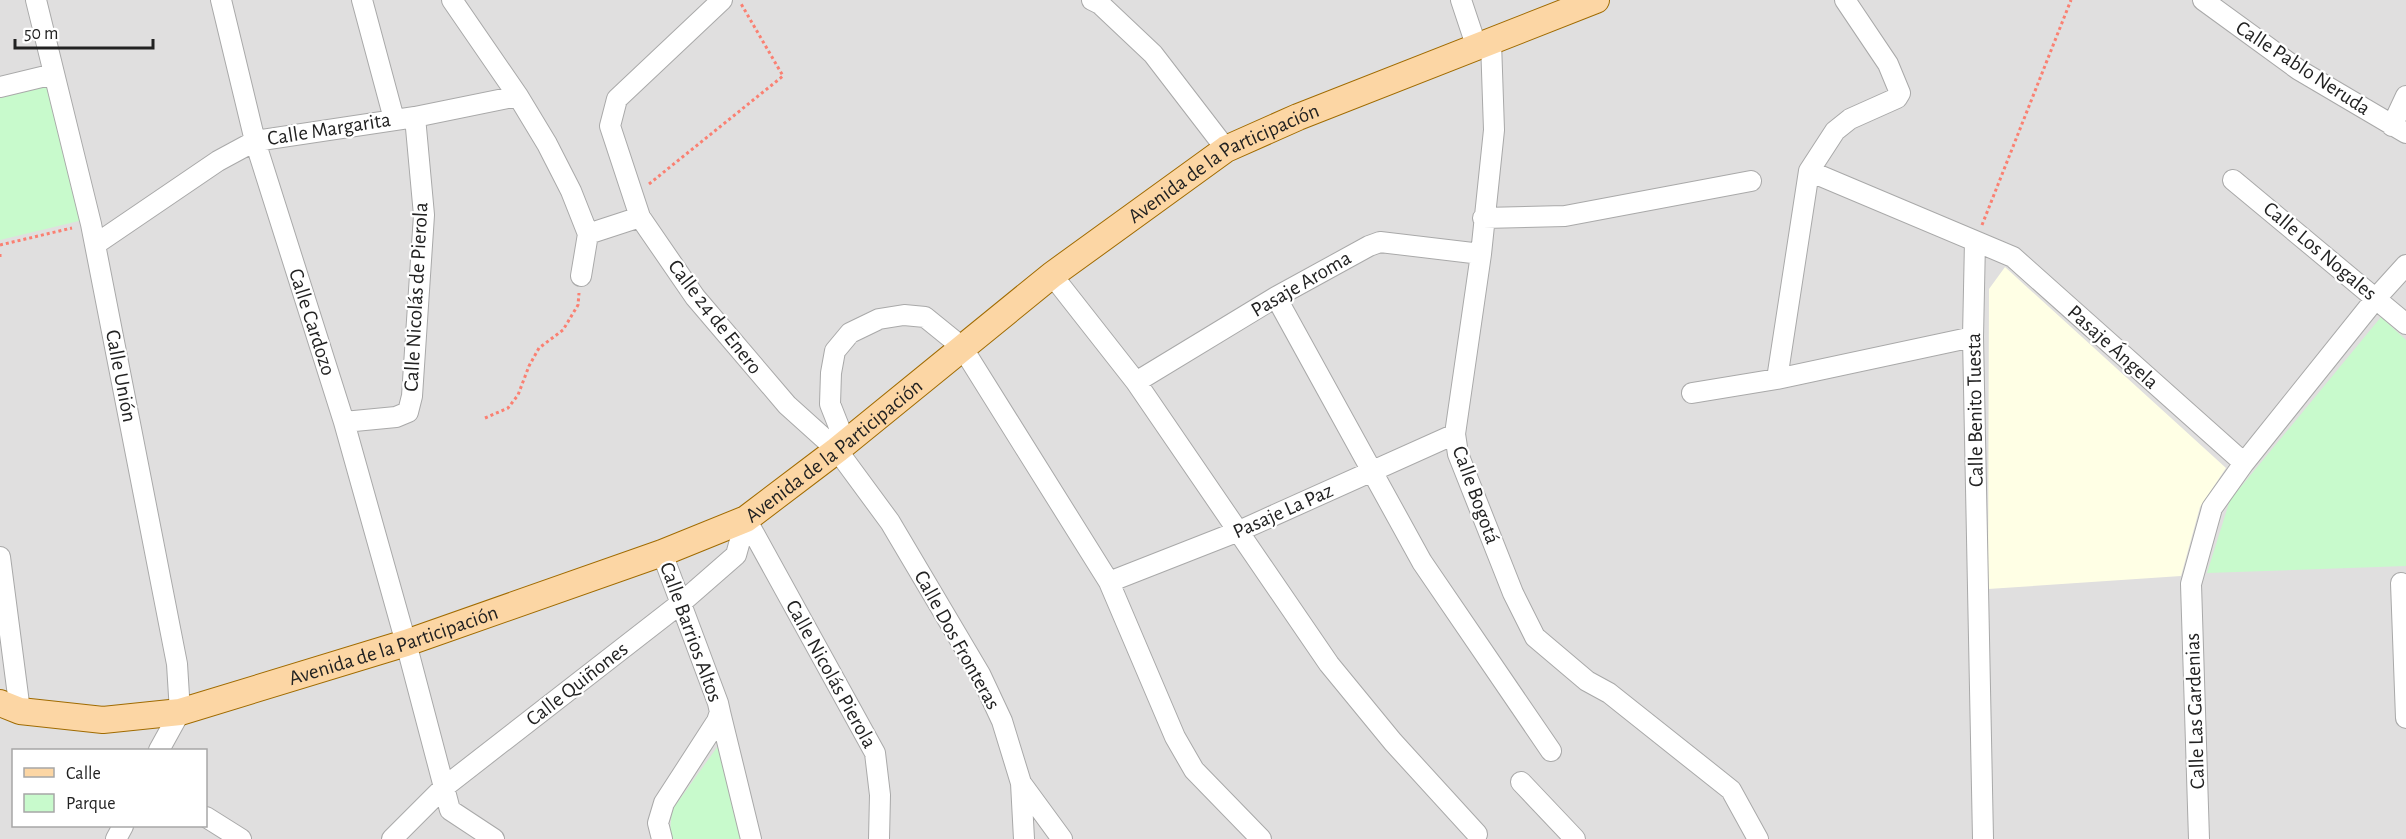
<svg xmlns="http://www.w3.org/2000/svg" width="2406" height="839" font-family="'Alegreya Sans',sans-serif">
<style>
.residential{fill:#e0dfdf;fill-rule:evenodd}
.education{fill:#ffffe5}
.park{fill:#c8facc}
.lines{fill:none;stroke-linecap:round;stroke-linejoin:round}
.minor-casing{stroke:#a9a9a9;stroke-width:22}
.major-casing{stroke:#a06b00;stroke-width:28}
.path{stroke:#fa8072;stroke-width:3;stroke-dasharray:3 3;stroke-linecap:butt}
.minor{stroke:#fff;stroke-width:20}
.major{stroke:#fcd6a4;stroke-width:26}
.labels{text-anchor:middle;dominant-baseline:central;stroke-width:4.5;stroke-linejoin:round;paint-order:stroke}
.street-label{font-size:21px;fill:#222;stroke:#fff}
</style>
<rect width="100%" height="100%" fill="#f2efe9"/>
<path class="residential" d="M0,0H2406V839H0ZM14,750H206V826H14Z"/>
<path class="education" d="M2005,267L2226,468L2200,507L2181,576L1988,589L1989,289Z"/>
<path class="park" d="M50,85L83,220L0,240V98Z
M2381,317L2406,340V566L2207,573L2230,500Z
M718,746L743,839H672L670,831L672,810Z"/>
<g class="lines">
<defs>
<path id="minor" d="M36,0L91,224L177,664L180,712L159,750
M221,0L255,141L344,422L406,643L450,810L494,839
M362,0L394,119
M452,0L518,96L547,144L571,191L588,234L581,276
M1092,0L1100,4L1153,54L1226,149
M1461,0L1477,48
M2203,0L2299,70L2406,133
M1491,42L1494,130L1481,254L1455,434L1458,454L1513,593L1535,637L1587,681L1609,693L1731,790L1758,839
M0,87L54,74
M2392,126L2406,96
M1809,171L2013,257L2244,463
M2233,180L2406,324
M640,217L610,126L617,99L722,0
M1483,218L1565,216L1751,181
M588,234L640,217L695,297L787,405L837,450L890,522L980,674L1002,721L1021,783L1062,839
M1975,241L1973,337L1983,839
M96,244L218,161L255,141L415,117L518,96
M1052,275L1136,382L1329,664L1393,742L1477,834
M1276,297L1422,562L1551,751
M1777,379L1809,171L1835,131L1850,119L1897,98L1900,93L1888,64L1845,0
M1136,382L1276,297L1369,246L1380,242L1481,254
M1692,393L1777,379L1973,337
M344,422L396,417L408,412L412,396L424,215L415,117
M845,442L830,404L831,373L835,351L850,333L879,319L904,315L925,317L962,347L1109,582L1175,737L1194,770L1261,839
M746,519L875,753L880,795L879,839
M0,557L20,711
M1109,582L1239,531L1455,434
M2401,583L2406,718
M720,712L751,839
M1521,782L1575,839
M1021,783L1024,839
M206,817L241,839
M116,839L123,826
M392,839L443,788L681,603L736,555L746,519
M662,839L658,823L664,803L717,721L720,712L718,703L662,553
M2199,839L2191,584L2212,508L2244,463L2377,297L2406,265"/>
<g id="major">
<path id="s1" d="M0,703L20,711L103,720L180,712L406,643L662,553L746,519L837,450L1052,275L1226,149L1298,117L1596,0"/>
</g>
</defs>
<use href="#minor" class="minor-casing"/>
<use href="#major" class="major-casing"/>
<path class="path" d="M649,184L783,76L740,2
M1982,225L2071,0
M0,245L72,228
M0,254V257
M485,418L508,408L518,395L529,366L539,348L563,330L578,305L579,293"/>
<use href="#minor" class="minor"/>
<use href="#major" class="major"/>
</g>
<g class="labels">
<g class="street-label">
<text transform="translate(2303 68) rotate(33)">Calle Pablo Neruda</text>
<text transform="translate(329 129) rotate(-9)">Calle Margarita</text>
<text stroke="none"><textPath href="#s1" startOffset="1378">Avenida de la Participación</textPath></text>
<text transform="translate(2320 251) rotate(40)">Calle Los Nogales</text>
<text transform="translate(1301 284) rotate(-30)">Pasaje Aroma</text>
<text transform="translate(416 297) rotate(-87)">Calle Nicolás de Pierola</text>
<text transform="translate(715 317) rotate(52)">Calle 24 de Enero</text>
<text transform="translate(312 322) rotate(72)">Calle Cardozo</text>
<text transform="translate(2113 347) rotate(42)">Pasaje Ángela</text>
<text transform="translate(121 376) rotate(79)">Calle Unión</text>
<text transform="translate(1975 410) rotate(-91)">Calle Benito Tuesta</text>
<text stroke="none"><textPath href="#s1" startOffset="892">Avenida de la Participación</textPath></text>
<text transform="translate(1476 495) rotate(70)">Calle Bogotá</text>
<text transform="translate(1283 511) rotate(-24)">Pasaje La Paz</text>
<text transform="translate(691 632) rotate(70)">Calle Barrios Altos</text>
<text transform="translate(957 640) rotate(61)">Calle Dos Fronteras</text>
<text stroke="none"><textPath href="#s1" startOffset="406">Avenida de la Participación</textPath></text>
<text transform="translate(831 674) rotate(61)">Calle Nicolás Pierola</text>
<text transform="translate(577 684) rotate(-38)">Calle Quiñones</text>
<text transform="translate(2195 711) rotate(-92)">Calle Las Gardenias</text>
</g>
</g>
<rect x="12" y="749" width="195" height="78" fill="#ffffff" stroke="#a7a7a7" stroke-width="1.5"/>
<rect x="24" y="768" width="30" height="9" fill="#fcd6a4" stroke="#a7a7a7" stroke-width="1.5"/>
<text x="66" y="779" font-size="18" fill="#222222">Calle</text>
<rect x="24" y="794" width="30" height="18" fill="#c8facc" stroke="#a7a7a7" stroke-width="1.5"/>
<text x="66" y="809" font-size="18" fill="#222222">Parque</text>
<path d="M15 39v9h138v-9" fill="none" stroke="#222222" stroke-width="3"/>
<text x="24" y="39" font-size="18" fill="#222222" stroke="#ffffff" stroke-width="4.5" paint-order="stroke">50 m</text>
</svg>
